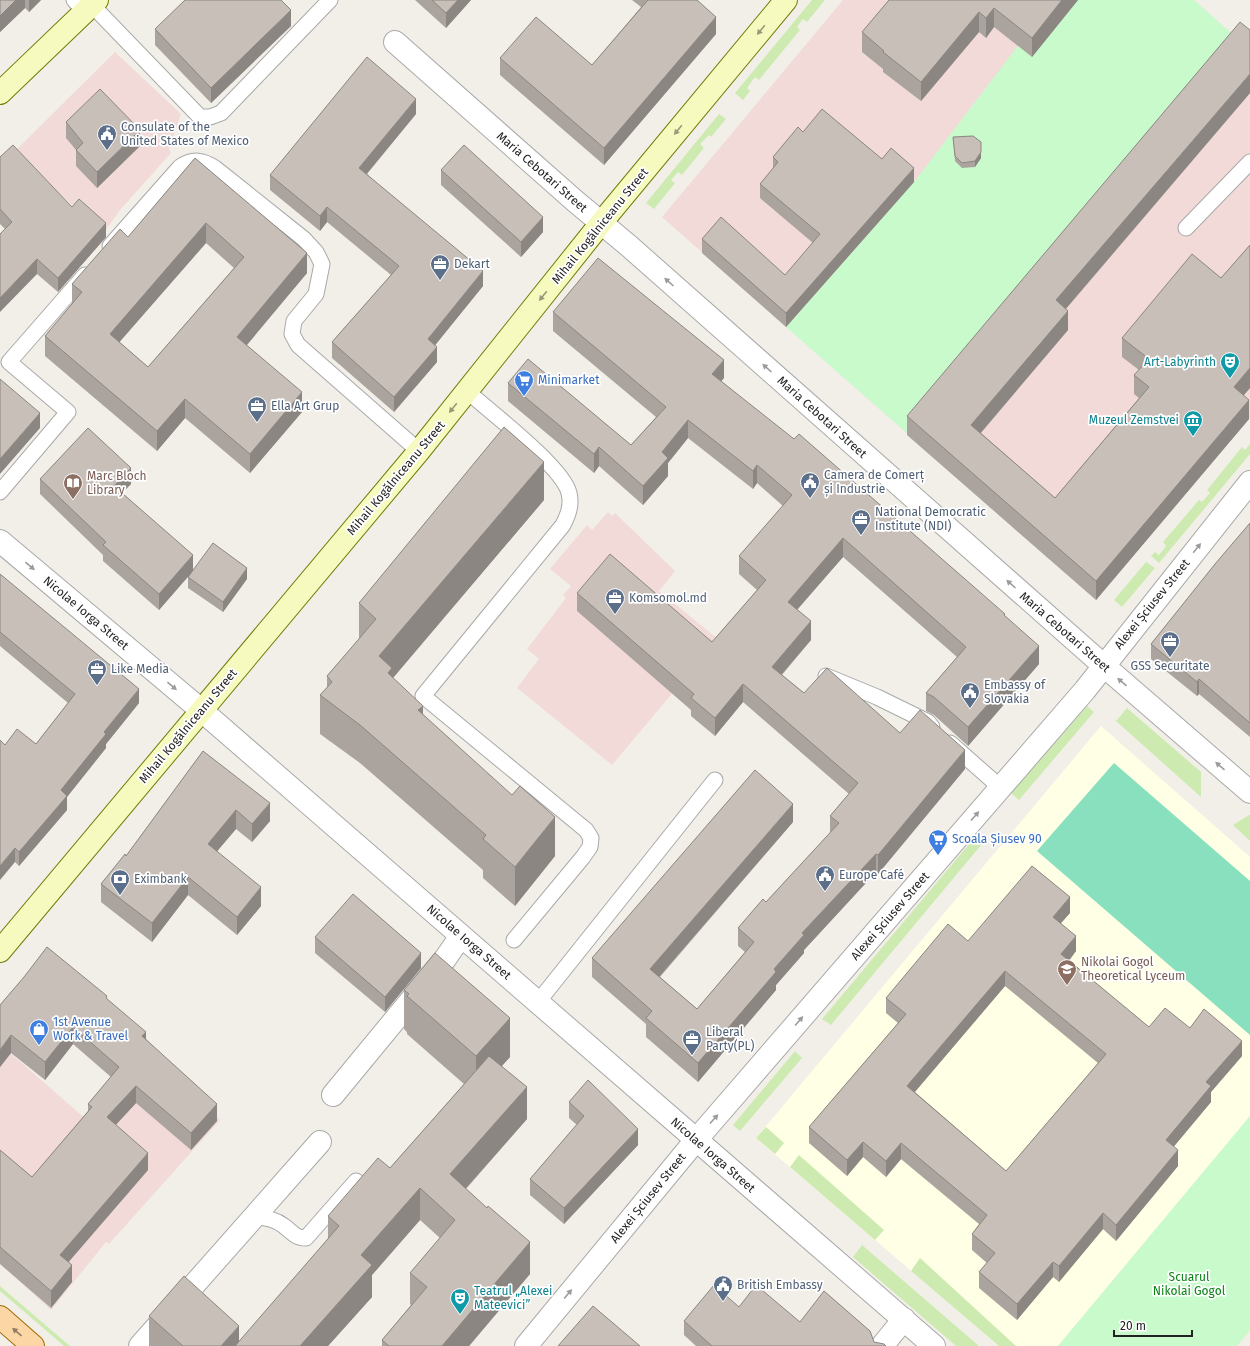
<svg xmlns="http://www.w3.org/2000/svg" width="1250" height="1346" font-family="'Fira Sans',sans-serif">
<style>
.commercial{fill:#f2dad9}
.education{fill:#ffffe5}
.grass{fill:#cdebb0}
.park{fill:#c8facc}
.pitch{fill:#88e0be}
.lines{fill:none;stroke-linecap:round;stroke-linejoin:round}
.service-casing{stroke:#a9a9a9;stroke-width:17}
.minor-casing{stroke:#a9a9a9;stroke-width:24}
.secondary-casing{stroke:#707d05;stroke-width:24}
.primary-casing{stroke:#a06b00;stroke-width:24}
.service{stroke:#fff;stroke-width:15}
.minor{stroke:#fff;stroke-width:22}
.secondary{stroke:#f7fabf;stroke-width:22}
.primary{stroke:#fcd6a4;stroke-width:22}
.wall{fill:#aba49e;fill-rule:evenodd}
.shaded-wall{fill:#8b8681}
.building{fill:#c7bfb8;stroke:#8b8681;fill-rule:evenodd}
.oneway{fill:#979978}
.oneway2{fill:#9c9c9c}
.oneway3{fill:#8f7c63}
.labels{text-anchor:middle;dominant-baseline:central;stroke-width:3.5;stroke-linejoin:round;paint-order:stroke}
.service-label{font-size:12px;fill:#4e5e75;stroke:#fff;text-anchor:start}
.street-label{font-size:12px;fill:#222;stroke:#fff}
.culture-label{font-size:12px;fill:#0d838f;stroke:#fff;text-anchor:end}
.shop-label{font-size:12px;fill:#366cbe;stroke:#fff;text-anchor:start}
.education-label{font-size:12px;fill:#785e54;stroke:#fff;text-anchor:start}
.park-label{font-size:12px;fill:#0c8416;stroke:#fff}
</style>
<rect width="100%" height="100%" fill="#f2efe9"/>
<path class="commercial" d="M843,0H1194L1250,50V418L1096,600L662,217Z
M115,52L181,114L169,149L171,153L120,210L103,234L15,151Z
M608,512L612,516L615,513L675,571L659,591L718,639L612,765L517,688L539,659L527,649L566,598L563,595L571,586L550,569L587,525L592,530Z
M0,1044L88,1121L116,1088L183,1087L220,1120L109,1244L106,1242L51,1310L0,1264Z"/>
<path class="education" d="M1101,726L1250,857V1116L1058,1346H999L756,1138Z"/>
<path class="grass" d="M812,0H825L807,22L803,19L797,27L800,30L759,80L755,77L747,88L750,91L743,100L735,93Z
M719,114L726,119L711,137L709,135L700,144L704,148L682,175L678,172L671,180L675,183L654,209L646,203Z
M1250,444V454L1159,563L1151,556L1155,552L1159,555L1166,546L1163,542L1199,500L1202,502L1210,493L1207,490L1242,447L1245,450Z
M1146,562L1155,568L1122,607L1114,600Z
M1087,706L1094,712L1019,800L1011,793Z
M1127,708L1201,772V797L1116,721Z
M1249,815H1250V841L1233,825Z
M975,837L982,844L831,1025L822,1019Z
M795,1051L802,1058L740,1131L733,1125Z
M766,1127L784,1143L775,1154L756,1138Z
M799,1155L884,1230L875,1240L790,1167Z
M862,1245L979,1346H956L853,1257Z
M920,1258L1016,1346H999L911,1271Z
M0,1286L70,1346H64L0,1291Z"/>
<path class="park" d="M1053,0H1194L1240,41L908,434L786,327L914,182Z
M1250,1116V1330L1237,1346H1058Z"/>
<path class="pitch" d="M1114,763L1250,881V1035L1037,851Z"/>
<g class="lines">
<defs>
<path id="service" d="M74,0L85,12
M92,5L200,117H210L221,113L330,0
M1186,228L1250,162
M110,246L180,167C193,158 203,160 215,168L304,239L316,252L322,264L316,294L294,321L292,334L298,345L419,451
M467,391C489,411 563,467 569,493C572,505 568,515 563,525L423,696L586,830L591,838L590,847L583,857L514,940
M0,492L68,412L9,362L85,275
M826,676L877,697L928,722L932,727
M950,743L1000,787
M538,1002L715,780
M254,1217C266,1217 275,1219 284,1226C292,1232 295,1238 306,1238L356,1181"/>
<path id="minor" d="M395,42L575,201L629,246L1103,665L1250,792
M0,541L201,710L934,1346
M333,1095L445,959L461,936
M140,1346L320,1142
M526,1346L696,1140L1085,690L1250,482
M882,1346L904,1319"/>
<path id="secondary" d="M0,93L97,0
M0,951L419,451L601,223L786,0"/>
<path id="primary" d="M0,1317L33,1346"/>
</defs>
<use href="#service" class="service-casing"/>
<use href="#minor" class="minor-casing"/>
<use href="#secondary" class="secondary-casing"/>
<use href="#primary" class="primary-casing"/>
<use href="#service" class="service"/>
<use href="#minor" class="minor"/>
<use href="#secondary" class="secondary"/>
<use href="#primary" class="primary"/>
</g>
<path class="wall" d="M0,0H41L29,12L25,8L0,32Z
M415,0H471L446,28Z
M632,0H697L716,34L604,165L500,75V58L592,65L641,7Z
M889,0H1078L1032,57L994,27L986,38L979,32L921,101L883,72V69L862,52V32Z
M291,26L211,103L155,45V29Z
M1250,93L1066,309L1068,330L981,433L1055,498L1139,398L1134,394V375L1139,370L1122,357V338L1221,278L1250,245V388L1244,395L1249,419L1096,600L907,435V416Z
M416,114L367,174L483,286L435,345L437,362L394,412L332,358V342L391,275L327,222L320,231L270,190V175Z
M66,122L140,146L97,188L76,166V150L66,138Z
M803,132L882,159L914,182L786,327L702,253V239L785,275L813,243L760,198V184L773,169V157Z
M953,137L981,158L975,167L962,168L955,161Z
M0,157L72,207L106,237L58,292L37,274L5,229L0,224Z
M195,158L307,273L246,345L302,412L250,473L185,418L157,451L45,356V336L72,304V284L128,237ZM206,243L234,268L148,367L119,342Z
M441,170L543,232L521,257L441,185Z
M553,312L724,378L721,381L1005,616L1039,664L968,746L934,715L926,711V693L957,657L843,557L797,610L811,640L782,675L804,693L900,733L965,769L878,874L876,872L804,950V953L776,985V990L698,1082L646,1037V1024L592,977V958L793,822L660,977L697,1009L745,952L738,946V928L766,902L830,833V816L849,794L743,702L715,736L691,716V710L577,611V593L712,642L757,590L739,574V556L783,506L757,483L753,489L688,438L668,463V476L643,505L599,466L594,473L508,401V383L631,445L656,417L553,331Z
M40,479L131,484L122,493L193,571L247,579L223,612L188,588V577L192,572L159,610L103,561V555L40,494Z
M544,500L393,678L423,714L555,856L515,906L483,878V870L360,763L320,734V695L327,688V676L359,639V603Z
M1250,523V737L1199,694L1197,696L1151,659V644Z
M0,574L139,703L106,744V748L67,797V810L19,866L15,862L5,745L36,744L68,703L0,646Z
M203,751L270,821L252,842L236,829L217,851L261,906L237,935L188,895L152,942L101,902V884L126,856Z
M1070,913L1061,923L1076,951L1069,961L1149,1027L1190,1028L1242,1056L1211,1092V1102L1174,1146L1178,1166L1116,1241L1103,1229L1059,1282L1053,1277L1017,1320L979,1288V1272L987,1263L972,1250V1234L979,1224L901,1159L886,1177L863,1157L847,1176L809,1143V1127L898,1023L886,1013V998L968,941ZM1005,986L1098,1063L1006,1171L915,1092Z
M315,937L421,968L385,1012L315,953Z
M404,990L510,1057L502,1066L527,1119L466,1189L530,1274L469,1346H382V1340L411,1305L410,1304V1273L440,1238L420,1220L372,1275V1297L328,1346H149V1316L239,1342L328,1239V1216L390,1168L464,1084L407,1034V1032L404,1029Z
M107,999L146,1039L217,1121L191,1150L136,1103L116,1125L148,1170L68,1262L72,1282L51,1308L0,1264V1150L32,1177L88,1111V1104L111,1077L73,1044L45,1080L11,1053L0,1067V1005Z
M569,1102L638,1145L564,1224L530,1195V1179L577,1125L569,1118Z
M739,1307L874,1342L886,1346H696L684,1335V1321Z"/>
<path class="shaded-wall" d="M16,0H25V8L0,32V16Z
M29,0H41L29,12Z
M458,0H471L446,28V13Z
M1062,0H1078L1032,57V38Z
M994,8V27L986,38V18Z
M291,10V26L211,103V88Z
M979,12V32L921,101V82Z
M716,17V34L604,165V148Z
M1250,74V93L1056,320V300Z
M416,99V114L359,183V168Z
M140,130V146L97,188V172Z
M981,152V158L975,167V161Z
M914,168V182L786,327V313Z
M327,207V222L320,231V216Z
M543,217V232L521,257V242Z
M106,223V237L58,292V278Z
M206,223V243L110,353V334Z
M307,253V273L237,357V337Z
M37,259V274L0,312V298Z
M483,271V286L428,354V339Z
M1068,311V330L971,444V425Z
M437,347V362L394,412V397Z
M724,360V378L712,392V374Z
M1250,368V388L1234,406V387Z
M302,392V412L250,473V454Z
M185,399V418L157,451V431Z
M1249,400V419L1096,600V581Z
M40,413V428L0,474V459Z
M688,420V438L668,463V476L643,505V486L662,452Z
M599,447V466L594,473V454Z
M544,462V500L392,679L388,712L379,656Z
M757,465V483L753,489V471Z
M131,468V484L114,501V486Z
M843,538V557L788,620V602Z
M193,555V571L159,610V594Z
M247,568V579L223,612V602Z
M811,621V640L772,685V667Z
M1039,646V664L968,746V727Z
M1199,679V694L1197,696V682Z
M743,684V702L715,736V718Z
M139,689V703L106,744V748L67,797V810L19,866V852L61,790L104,732Z
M423,706V744L418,710Z
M965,750V769L878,874V855Z
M270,803V821L252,842V824Z
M793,804V822L650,987V969Z
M236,810V829L208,862V844Z
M555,817V856L515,906V867Z
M15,848V862L0,880V866Z
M876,854V872L804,950V953L776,985V990L698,1082V1063L802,933Z
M188,877V895L152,942V923Z
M261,887V906L237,935V917Z
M1070,897V913L1053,932V917Z
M1076,936V951L1061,970V954Z
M421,953V968L385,1012V997Z
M1005,971V986L907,1101V1086Z
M510,1018V1057L476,1094V1056Z
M73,1027V1044L45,1080V1062Z
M146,1032V1049L142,1036Z
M11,1035V1053L0,1067V1050Z
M1242,1041V1056L1211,1092V1102L1166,1156V1140L1206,1082Z
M136,1086V1103L107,1134V1117Z
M527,1087V1119L450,1206V1174Z
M217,1104V1121L191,1150V1133Z
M638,1129V1145L564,1224V1208Z
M863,1142V1157L847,1176V1160Z
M901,1143V1159L886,1177V1161Z
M1178,1150V1166L1116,1241V1225Z
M148,1153V1170L60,1272V1255Z
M420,1188V1220L372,1275V1297L328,1346H300L361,1255Z
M1103,1213V1229L1059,1282V1266Z
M530,1242V1274L469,1346H442Z
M1053,1262V1277L1017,1320V1304Z
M72,1265V1282L51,1308V1291Z
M239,1326V1346H221Z"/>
<path class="building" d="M0,0H16L0,16Z
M185,0H281L291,10L211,88L155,29Z
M432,0H458L446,13Z
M648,0H697L716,17L604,148L500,58L536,17L592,65Z
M889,0H1062L1032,38L994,8L986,18L979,12L921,82L883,52L884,51L862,32Z
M1240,22L1250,30V74L1056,300L1068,311L971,425L1055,498L1149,387L1134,375L1149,359L1122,338L1192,254L1221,278L1250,245V368L1234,387L1249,400L1096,581L907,416Z
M367,57L416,99L359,168L483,271L428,339L437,347L394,397L332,342L399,266L327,207L320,216L270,175Z
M100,89L140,130L97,172L76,150L83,143L66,122Z
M822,109L882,159L891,148L914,168L786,313L702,239L721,217L785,275L820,234L760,184L778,162L773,157L798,127L803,132Z
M973,136L981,142V152L975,161L962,163L955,156L953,137Z
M13,145L72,207L79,199L106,223L58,278L37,259L0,298V234L12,222L0,209V157Z
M464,145L543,217L521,242L441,170Z
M195,158L307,253L237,337L302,392L250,454L185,399L157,431L45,336L82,292L72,284L120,229L128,237ZM206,223L244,257L148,367L110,334Z
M598,258L724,360L712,374L794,439L799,434L1005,614L1004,615L1039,646L968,727L934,697L926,693L966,647L843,538L788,602L811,621L772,667L804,693L827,668L900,733L920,710L965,750L878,855L876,854L802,933L804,935L774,969L776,972L698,1063L646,1018L652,1011L592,958L755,770L793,804L650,969L697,1009L754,942L738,928L763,899L766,902L839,823L830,816L858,783L743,684L715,718L691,698L694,694L577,593L610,554L712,642L766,580L739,556L792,495L757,465L753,471L688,420L662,452L668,458L643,486L599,447L594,454L508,383L528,359L631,445L666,407L553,312Z
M0,379L40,413L0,459Z
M504,427L544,462L379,656L392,668L388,673L423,706L418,710L512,795L520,786L555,817L515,867L483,839L486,835L360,725L320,695L332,682L327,676L376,619L359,603Z
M88,428L131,468L114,486L193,555L159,594L103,545L106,542L40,479Z
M1250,523V723L1199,679L1197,682L1151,644L1215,564Z
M213,543L247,568L223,602L188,577Z
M0,574L139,689L104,732L106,734L61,790L67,796L19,852L15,848L0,866V740L5,745L17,729L36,744L75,694L0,632Z
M203,751L270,803L252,824L236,810L208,844L261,887L237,917L188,877L152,923L101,884L125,854L126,856Z
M1032,866L1070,897L1053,917L1076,936L1061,954L1149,1027L1165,1008L1190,1028L1204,1009L1242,1041L1206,1082L1211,1086L1166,1140L1178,1150L1116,1225L1103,1213L1059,1266L1053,1262L1017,1304L979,1272L995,1253L972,1234L987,1215L901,1143L886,1161L863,1142L847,1160L809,1127L906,1014L886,998L948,924L968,941ZM1005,971L1106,1054L1006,1171L907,1086Z
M353,894L421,953L385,997L315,937Z
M47,947L107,996L106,998L146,1032L142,1036L217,1104L191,1133L136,1086L107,1117L148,1153L60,1255L72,1265L51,1291L0,1247V1150L32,1177L92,1107L88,1104L119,1067L73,1027L45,1062L11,1035L0,1050V1005L24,977Z
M435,953L510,1018L476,1056L407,996L409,994L404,990Z
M489,1056L527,1087L450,1174L487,1208L488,1206L530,1242L442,1346H389L382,1340L427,1287L410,1273L455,1220L420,1188L361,1255L372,1265L300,1346H235L339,1226L328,1216L378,1158L390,1168Z
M588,1080L638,1129L564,1208L530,1179L584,1116L569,1102Z
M184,1276L239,1326L221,1346H183L149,1316Z
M714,1285L739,1307L756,1285L800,1322L824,1291L870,1331L874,1342L884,1344L886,1346H712L684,1321Z
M593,1306L640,1346H558Z"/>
<defs><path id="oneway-solid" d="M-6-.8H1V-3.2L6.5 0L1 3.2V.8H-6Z"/></defs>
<g class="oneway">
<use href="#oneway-solid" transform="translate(761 30) rotate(129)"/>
<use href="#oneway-solid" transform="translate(678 130) rotate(129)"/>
<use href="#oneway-solid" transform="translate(543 296) rotate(129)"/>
<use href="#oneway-solid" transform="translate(453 408) rotate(129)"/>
</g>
<g class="oneway2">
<use href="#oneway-solid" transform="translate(669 282) rotate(-138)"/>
<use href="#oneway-solid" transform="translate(767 368) rotate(-138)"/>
<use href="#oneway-solid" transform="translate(1197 548) rotate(-51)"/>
<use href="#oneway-solid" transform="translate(30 566) rotate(40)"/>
<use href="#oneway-solid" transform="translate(1011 584) rotate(-138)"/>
<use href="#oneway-solid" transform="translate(1122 682) rotate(-139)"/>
<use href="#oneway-solid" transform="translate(172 686) rotate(40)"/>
<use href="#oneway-solid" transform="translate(1220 766) rotate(-139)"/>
<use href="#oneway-solid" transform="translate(975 816) rotate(-49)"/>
<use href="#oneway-solid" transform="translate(799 1021) rotate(-49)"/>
<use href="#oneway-solid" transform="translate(714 1119) rotate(-48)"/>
<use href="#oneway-solid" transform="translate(568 1294) rotate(-50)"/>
</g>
<use class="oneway3" href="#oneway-solid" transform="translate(17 1332) rotate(-139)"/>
<defs>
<symbol id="civic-pin" viewBox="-11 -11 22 30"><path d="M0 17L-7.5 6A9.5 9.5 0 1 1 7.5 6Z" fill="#5c6f8a" stroke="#fff"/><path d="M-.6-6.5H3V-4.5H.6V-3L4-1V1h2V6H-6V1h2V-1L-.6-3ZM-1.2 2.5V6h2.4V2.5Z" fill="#fff"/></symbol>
<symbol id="office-pin" viewBox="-11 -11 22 30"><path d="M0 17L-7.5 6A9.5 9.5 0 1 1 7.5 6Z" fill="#5c6f8a" stroke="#fff"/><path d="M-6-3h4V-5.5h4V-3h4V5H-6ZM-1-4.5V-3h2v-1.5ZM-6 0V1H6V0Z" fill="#fff"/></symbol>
<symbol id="theatre-pin" viewBox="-11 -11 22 30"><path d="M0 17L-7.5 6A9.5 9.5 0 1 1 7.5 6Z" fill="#0f9aa8" stroke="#fff"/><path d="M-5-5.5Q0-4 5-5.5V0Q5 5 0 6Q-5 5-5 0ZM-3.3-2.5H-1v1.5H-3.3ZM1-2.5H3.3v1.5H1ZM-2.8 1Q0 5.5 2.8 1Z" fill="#fff"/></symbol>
<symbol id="supermarket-pin" viewBox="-11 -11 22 30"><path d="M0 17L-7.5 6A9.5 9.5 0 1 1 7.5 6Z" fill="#3f7fe0" stroke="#fff"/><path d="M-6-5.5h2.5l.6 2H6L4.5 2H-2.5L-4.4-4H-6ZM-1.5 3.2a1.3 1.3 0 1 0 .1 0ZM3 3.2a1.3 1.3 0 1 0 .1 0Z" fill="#fff"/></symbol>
<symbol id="museum-pin" viewBox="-11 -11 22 30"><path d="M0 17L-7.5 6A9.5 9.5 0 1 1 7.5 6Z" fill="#0f9aa8" stroke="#fff"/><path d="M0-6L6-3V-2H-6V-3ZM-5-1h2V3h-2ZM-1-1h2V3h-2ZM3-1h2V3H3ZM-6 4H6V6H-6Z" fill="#fff"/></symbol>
<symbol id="library-pin" viewBox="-11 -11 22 30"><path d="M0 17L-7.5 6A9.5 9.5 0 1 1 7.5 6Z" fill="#8d6e63" stroke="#fff"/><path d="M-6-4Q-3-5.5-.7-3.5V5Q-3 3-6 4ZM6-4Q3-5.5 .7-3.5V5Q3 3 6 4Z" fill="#fff"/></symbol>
<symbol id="bank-pin" viewBox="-11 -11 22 30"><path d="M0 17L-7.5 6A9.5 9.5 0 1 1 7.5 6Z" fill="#5c6f8a" stroke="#fff"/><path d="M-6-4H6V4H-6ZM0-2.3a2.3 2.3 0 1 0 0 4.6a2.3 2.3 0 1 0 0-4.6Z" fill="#fff"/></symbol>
<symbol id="school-pin" viewBox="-11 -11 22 30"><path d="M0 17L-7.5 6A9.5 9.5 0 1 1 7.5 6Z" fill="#8d6e63" stroke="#fff"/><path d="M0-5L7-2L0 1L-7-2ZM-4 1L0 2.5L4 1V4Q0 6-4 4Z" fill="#fff"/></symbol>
<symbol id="shop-pin" viewBox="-11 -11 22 30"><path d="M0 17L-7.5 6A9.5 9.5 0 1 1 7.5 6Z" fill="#3f7fe0" stroke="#fff"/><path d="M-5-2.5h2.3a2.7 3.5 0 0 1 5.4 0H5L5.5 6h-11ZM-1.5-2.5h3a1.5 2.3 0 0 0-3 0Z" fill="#fff"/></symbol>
</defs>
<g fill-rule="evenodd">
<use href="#civic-pin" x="96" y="123" width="22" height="30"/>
<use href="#office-pin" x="429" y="253" width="22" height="30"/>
<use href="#theatre-pin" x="1219" y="351" width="22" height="30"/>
<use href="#supermarket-pin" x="513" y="369" width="22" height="30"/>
<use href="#office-pin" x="246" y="395" width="22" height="30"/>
<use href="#museum-pin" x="1182" y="409" width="22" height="30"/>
<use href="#civic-pin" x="799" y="471" width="22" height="30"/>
<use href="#library-pin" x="62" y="472" width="22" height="30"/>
<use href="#office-pin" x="850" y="508" width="22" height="30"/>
<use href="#office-pin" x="604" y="587" width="22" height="30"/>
<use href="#office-pin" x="1159" y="630" width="22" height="30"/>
<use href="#office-pin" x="86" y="658" width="22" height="30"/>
<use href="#civic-pin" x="959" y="681" width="22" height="30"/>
<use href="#supermarket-pin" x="927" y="828" width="22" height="30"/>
<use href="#civic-pin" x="814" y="864" width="22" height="30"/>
<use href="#bank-pin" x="109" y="868" width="22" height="30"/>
<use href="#school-pin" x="1056" y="958" width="22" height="30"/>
<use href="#shop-pin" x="28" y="1018" width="22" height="30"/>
<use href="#office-pin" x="681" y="1028" width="22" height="30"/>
<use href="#civic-pin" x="712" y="1274" width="22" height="30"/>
<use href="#theatre-pin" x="449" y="1287" width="22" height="30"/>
</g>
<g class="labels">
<g class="service-label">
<text x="121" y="127">Consulate of the<tspan x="121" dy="14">United States of Mexico</tspan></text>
<text x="454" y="264">Dekart</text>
<text x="271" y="406">Ella Art Grup</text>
<text x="824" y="475">Camera de Comerț<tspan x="824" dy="14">și Industrie</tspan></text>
<text x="875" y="512">National Democratic<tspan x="875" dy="14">Institute (NDI)</tspan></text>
<text x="629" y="598">Komsomol.md</text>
<text x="1170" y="666" text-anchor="middle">GSS Securitate</text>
<text x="111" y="669">Like Media</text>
<text x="984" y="685">Embassy of<tspan x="984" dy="14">Slovakia</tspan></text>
<text x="839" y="875">Europe Café</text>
<text x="134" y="879">Eximbank</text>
<text x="706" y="1032">Liberal<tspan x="706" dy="14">Party(PL)</tspan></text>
<text x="737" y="1285">British Embassy</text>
</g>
<g class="street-label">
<text transform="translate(542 172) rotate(41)">Maria Cebotari Street</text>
<text transform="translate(600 226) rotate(-51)">Mihail Kogălniceanu Street</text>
<text transform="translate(822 417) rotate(42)">Maria Cebotari Street</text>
<text transform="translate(396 478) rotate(-50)">Mihail Kogălniceanu Street</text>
<text transform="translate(1152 604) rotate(-51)">Alexei Șciusev Street</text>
<text transform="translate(86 613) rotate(40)">Nicolae Iorga Street</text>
<text transform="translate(1065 632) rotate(41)">Maria Cebotari Street</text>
<text transform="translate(188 726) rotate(-50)">Mihail Kogălniceanu Street</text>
<text transform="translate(890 916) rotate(-49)">Alexei Șciusev Street</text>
<text transform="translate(469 942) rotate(41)">Nicolae Iorga Street</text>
<text transform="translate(713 1155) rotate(41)">Nicolae Iorga Street</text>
<text transform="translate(648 1198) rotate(-51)">Alexei Șciusev Street</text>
</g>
<g class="culture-label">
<text x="1216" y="362">Art-Labyrinth</text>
<text x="1179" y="420">Muzeul Zemstvei</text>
<text x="474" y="1291" text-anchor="start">Teatrul „Alexei<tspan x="474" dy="14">Mateevici”</tspan></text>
</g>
<g class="shop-label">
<text x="538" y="380">Minimarket</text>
<text x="952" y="839">Scoala Șiusev 90</text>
<text x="53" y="1022">1st Avenue<tspan x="53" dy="14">Work &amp; Travel</tspan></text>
</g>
<g class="education-label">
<text x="87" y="476">Marc Bloch<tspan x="87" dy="14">Library</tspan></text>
<text x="1081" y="962">Nikolai Gogol<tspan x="1081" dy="14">Theoretical Lyceum</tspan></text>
</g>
<g class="park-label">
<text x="1189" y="1277">Scuarul<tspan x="1189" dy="14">Nikolai Gogol</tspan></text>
</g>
</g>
<path d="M1114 1330v6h78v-6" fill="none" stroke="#222222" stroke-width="2"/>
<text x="1120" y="1330" font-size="12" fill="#222222" stroke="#ffffff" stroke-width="3" paint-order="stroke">20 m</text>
</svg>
